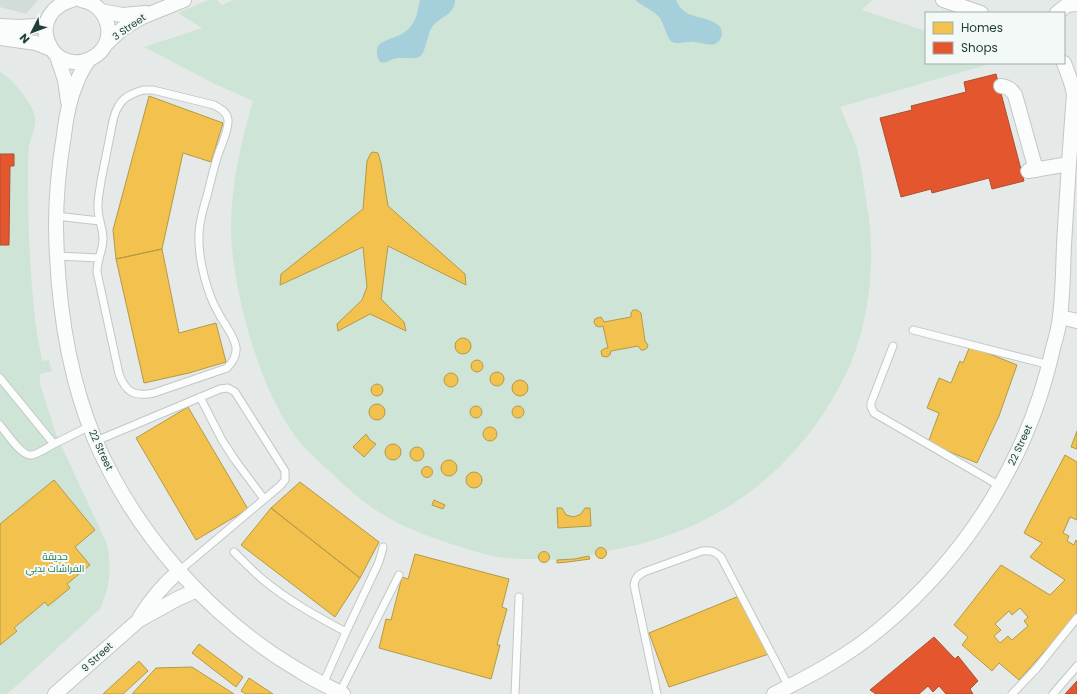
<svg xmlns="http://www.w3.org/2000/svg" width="1077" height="694" font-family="Poppins,Cairo,sans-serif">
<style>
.built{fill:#d2dcd8}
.green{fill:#cee4d6}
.water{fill:#a5cfda}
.homes{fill:#f2c14e;stroke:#b39a48;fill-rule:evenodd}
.shops{fill:#e4572e;stroke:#aa5031}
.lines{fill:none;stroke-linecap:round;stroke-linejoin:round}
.service-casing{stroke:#c2c7c5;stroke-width:9}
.minor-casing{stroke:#c2c7c5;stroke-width:16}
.service{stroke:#fbfcfc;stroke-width:7}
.minor{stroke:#fbfcfc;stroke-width:14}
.labels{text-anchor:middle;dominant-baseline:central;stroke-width:4;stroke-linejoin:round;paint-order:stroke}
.street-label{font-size:10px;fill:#213f39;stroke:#f3f9f7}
.park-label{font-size:10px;fill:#2a774d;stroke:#f3f9f7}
</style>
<rect width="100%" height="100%" fill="#e5eae8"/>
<path class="built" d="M0,0H38L26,14L0,7Z"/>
<path class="green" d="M208,0H217L222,5L233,0H872L862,10L926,31V63H986V65L840,107C846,121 852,134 857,149C861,163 863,179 865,193C868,211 871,229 871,247C872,278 868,310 859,340C853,361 843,381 832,400C782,484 702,536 607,551L605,548C600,546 597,548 596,554C581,558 565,560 549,560C550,551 540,550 539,559C525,559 511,559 498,557C486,555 475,551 464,548C438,540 411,531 387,517C365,505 346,487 328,470C316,459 304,448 295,436C275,408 262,376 252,344C241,308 233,272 231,235C230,189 240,145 253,101L215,84L144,47L202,28L178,13Z
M0,72C11,77 33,104 35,116C37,126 31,136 29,146C28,154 28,162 28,170C28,216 29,262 34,307C35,325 39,343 42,361L49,360L52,371L40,374V384L56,434L107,544C112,569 110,586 100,609L14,688L6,694H0Z"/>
<path class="water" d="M420,0H455C455,15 439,17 432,27C427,34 426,54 419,57C412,60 404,57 397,58C391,59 386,64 380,62C377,58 375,49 379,45C381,42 384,42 387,40C396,37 405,34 411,26C417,19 418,9 420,0Z
M636,0H676C678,5 681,9 685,12C695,19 723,18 722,34C721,39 719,42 715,44C709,46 700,42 694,42C687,41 678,45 672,42C667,39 664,24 660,18C654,11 645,7 637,2Z"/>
<path class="homes" d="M149,96L223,123L211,162L183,153L162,249L116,259L113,230Z
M373,152L378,153L381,163L388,206L465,274L466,285L388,246L381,299L404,322L406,331L370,314L338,331L337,324L362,300L367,287L363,247L280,285L281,274L363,209L367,161L371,153Z
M162,249L179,333L216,323L226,362L189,373L144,383L116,259Z
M633,310H637L641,313L645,341L648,345L647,348L644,350H641L638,346L611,351L610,355L607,357L602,356L601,351L602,350L606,348H608L603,326L600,327L596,326L594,322L595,319L597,318L601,317L604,322L631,317V313Z
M455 346a8 8 0 1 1 16 0a8 8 0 1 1-16 0Z
M970,346L1017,365L999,416L977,463L928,443L939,413L927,408L939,378L951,383L960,361L963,363Z
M471 366a6 6 0 1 1 12 0a6 6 0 1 1-12 0Z
M490 379a7 7 0 1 1 14 0a7 7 0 1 1-14 0Z
M444 380a7 7 0 1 1 14 0a7 7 0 1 1-14 0Z
M512 388a8 8 0 1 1 16 0a8 8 0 1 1-16 0Z
M371 390a6 6 0 1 1 12 0a6 6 0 1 1-12 0Z
M369 412a8 8 0 1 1 16 0a8 8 0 1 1-16 0Z
M470 412a6 6 0 1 1 12 0a6 6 0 1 1-12 0Z
M512 412a6 6 0 1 1 12 0a6 6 0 1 1-12 0Z
M188,407L248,509L196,540L136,438Z
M483 434a7 7 0 1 1 14 0a7 7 0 1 1-14 0Z
M1077,431V449L1071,447Z
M366,434L370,440L376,444L364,457L353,447Z
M385 452a8 8 0 1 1 16 0a8 8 0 1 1-16 0Z
M410 454a7 7 0 1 1 14 0a7 7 0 1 1-14 0Z
M1065,455L1077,462V520L1070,517L1063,533L1069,536L1067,541L1074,545L1076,540L1077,541V615L1019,680L999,663L992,671L962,645L968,637L954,625L1001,565L1050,595L1065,580L1030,557L1042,543L1024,533ZM1020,608L1028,617L1024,621L1028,626L1012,640L1008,636L1000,643L994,636L1001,630L995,624L1009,611L1012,615Z
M441 468a8 8 0 1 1 16 0a8 8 0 1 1-16 0Z
M421.5 472a5.5 5.5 0 1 1 11 0a5.5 5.5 0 1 1-11 0Z
M466 480a8 8 0 1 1 16 0a8 8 0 1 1-16 0Z
M54,480L95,530L75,547L90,565L67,584L70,588L48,606L45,602L14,628L17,631L0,645V524Z
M300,482L379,542L360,578L271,508Z
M434,500L445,505L443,509L432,505Z
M271,508L360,578L335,617L241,545Z
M557,508H562L566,515L574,517L581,514L585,508H590L591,526L558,528Z
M595.5 553a5.5 5.5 0 1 1 11 0a5.5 5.5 0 1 1-11 0Z
M538.5 557a5.5 5.5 0 1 1 11 0a5.5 5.5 0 1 1-11 0Z
M415,554L509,579L502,607L507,609L497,645H500L491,679L379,648L386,619L391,620L402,577L408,579Z
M589,556L590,559L568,562L557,563V560L574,559Z
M739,596L769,654L669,687L649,633Z
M199,644L243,677L236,687L192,653Z
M139,661L148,671L123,694H103Z
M192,667L234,694H132L156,668Z
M249,678L273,694H246L241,691Z"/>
<path class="shops" d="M996,74L1024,181L992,189L989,178L932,193L931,189L901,197L880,118L912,110L911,106L966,92L964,82Z
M0,154H14V166H10L9,245H0Z
M934,637L955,659L958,656L978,681L970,689L973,694H946L939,686L933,692L928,686L919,694H876L870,690Z
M1077,681V694H1065Z"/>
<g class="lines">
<defs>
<path id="service" d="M143,90H153L214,105C221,109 227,112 228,120C229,131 220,147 217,158C213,171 210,184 207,196C203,209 199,222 199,235C198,259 207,294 219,314C224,324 234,335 236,347C237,356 233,362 227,368L154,393C135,397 126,393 119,374L97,272C97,260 103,250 103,239C103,227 97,217 98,205C98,197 100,189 101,181C104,166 107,151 110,136C112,126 113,115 118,107C123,97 133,93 143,90Z
M56,216L100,221
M57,256L99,258
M913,330L1050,365
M893,346L871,403V407L874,413L1000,486
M0,378L54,444C48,447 37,455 31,455C21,456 6,432 0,425
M200,397L222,440L235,460L264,499
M96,441L220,389L228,388L235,392L285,471V480L280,486L179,571
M54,444L90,426
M234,552C243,561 252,570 261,578C287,600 316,616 346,632
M323,684L346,632L378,564L381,555L383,547
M340,692L399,575
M515,694L519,597
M657,694L634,585C635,578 638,575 644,572L702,551C710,550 715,551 721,557L789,687
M1012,694L1036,669L1077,618
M1053,694L1077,666"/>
<path id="minor" d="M72,0C53,5 40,22 48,42C64,83 127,55 103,14C99,7 90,1 81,0
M943,0L981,13
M101,11L122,15L146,13
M1057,13L1067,5L1077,4
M0,26L21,27L46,25
M0,38L36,43L51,49
M105,45L122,29L142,17L184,0
M57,56L65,80L68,101
M88,61C83,68 79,76 76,84C69,100 66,118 64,135C59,165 56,195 56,226C57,298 67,373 95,440C136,535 211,619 300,671C314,680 329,687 343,694
M1001,86C1008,87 1011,89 1015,95L1036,170
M1028,171L1069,164
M1060,317L1077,321
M140,617C151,599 163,585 179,571
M55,694L139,620L177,599L197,590
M774,694C812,675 849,655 881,628C967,556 1029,458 1053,348C1056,338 1059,327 1060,316C1063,294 1063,268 1064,245C1067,194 1070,144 1074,94L1071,82L1064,63"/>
</defs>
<use href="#service" class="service-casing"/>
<use href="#minor" class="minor-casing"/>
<use href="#service" class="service"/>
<use href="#minor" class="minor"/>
</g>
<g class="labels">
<g class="street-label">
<text transform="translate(129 27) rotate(-35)">3 Street</text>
<text transform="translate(1020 445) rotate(-65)">22 Street</text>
<text transform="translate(101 450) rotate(65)">22 Street</text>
<text transform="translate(97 657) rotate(-42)">9 Street</text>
</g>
<g class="park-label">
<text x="55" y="556">حديقة<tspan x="55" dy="12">الفراشات بدبي</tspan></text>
</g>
</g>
<rect x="925" y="12" width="140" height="52" fill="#f3f9f7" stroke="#9fafab"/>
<rect x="933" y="22" width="20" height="12" fill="#f2c14e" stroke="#9fafab"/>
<text x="961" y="32" font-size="12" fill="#213f39">Homes</text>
<rect x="933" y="42" width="20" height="12" fill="#e4572e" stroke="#9fafab"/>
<text x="961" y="52" font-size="12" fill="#213f39">Shops</text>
<g transform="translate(32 32) rotate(228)" stroke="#f3f9f7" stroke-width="3" paint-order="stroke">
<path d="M0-3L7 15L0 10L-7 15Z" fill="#213f39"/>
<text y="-6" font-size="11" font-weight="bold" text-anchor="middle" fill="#213f39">N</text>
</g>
</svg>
